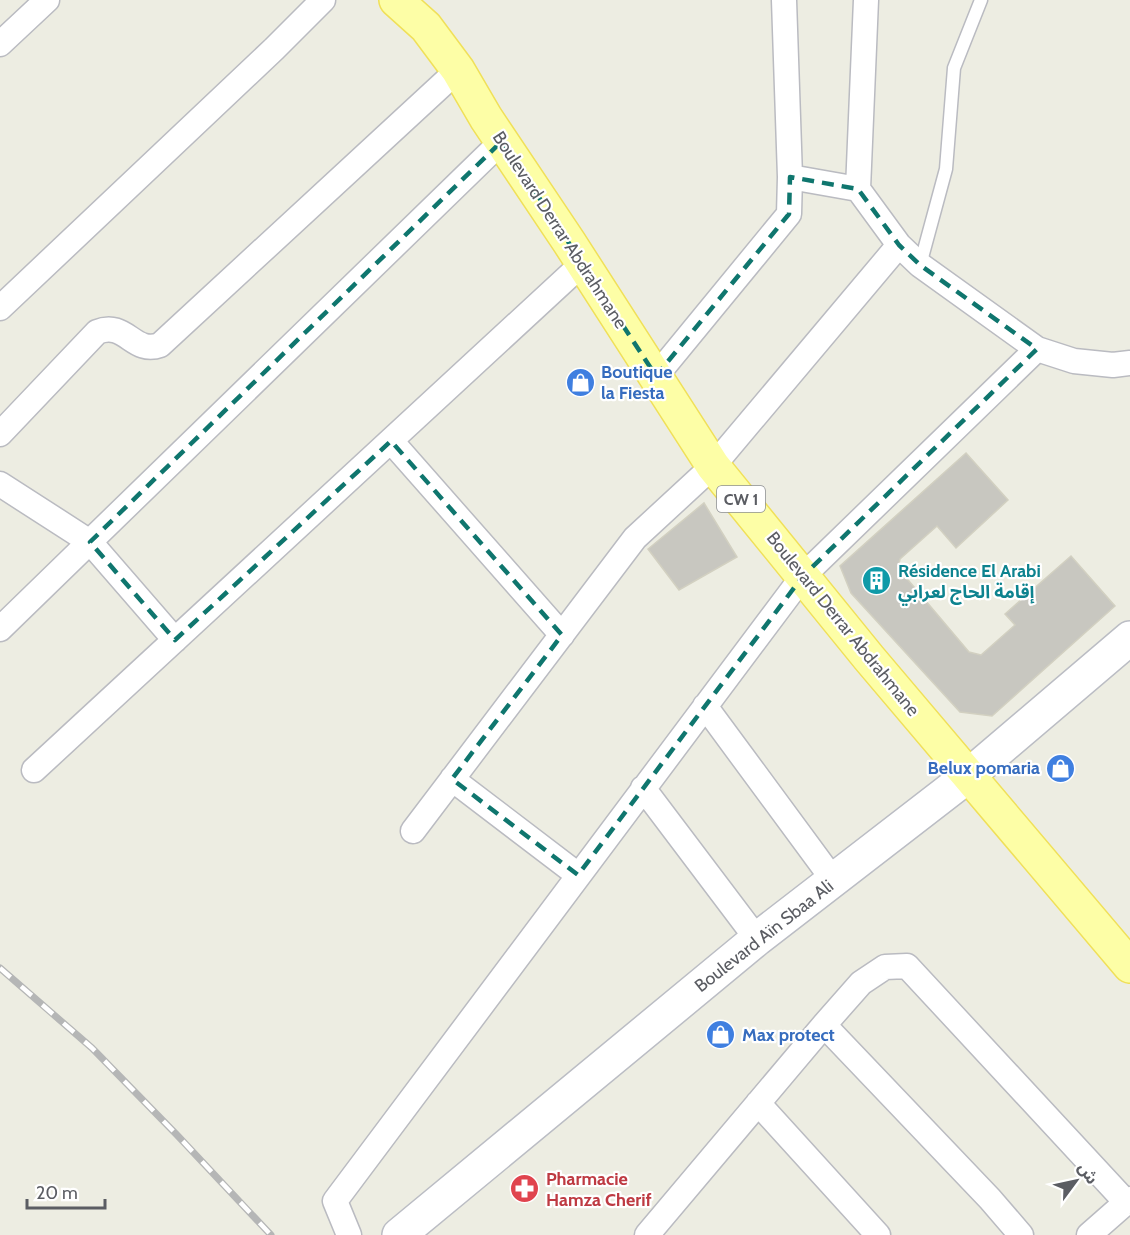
<svg xmlns="http://www.w3.org/2000/svg" width="1130" height="1235" font-family="Cabin,'Noto Sans Arabic',sans-serif">
<style>
.building{fill:#c8c7c0;stroke:#d2d0c1;stroke-width:1.5}
.lines{fill:none;stroke-linecap:round;stroke-linejoin:round}
.lane-casing{stroke:#babbc1;stroke-width:15}
.street-casing{stroke:#babbc1;stroke-width:27}
.secondary-casing{stroke:#bbbdc4;stroke-width:36}
.primary-casing{stroke:#f0e059;stroke-width:36}
.lane{stroke:#fff;stroke-width:12}
.street{stroke:#fff;stroke-width:24}
.secondary{stroke:#fff;stroke-width:33}
.primary{stroke:#fdfea6;stroke-width:33}
.rail-casing{stroke:#b5b6b6;stroke-width:7}
.rail{stroke:#fff;stroke-width:4.5;stroke-dasharray:14;stroke-linecap:butt}
.marked{fill:none;stroke:#0f766e;stroke-width:4.5;stroke-dasharray:12 8;stroke-linejoin:round}
.labels{text-anchor:middle;dominant-baseline:central;stroke-width:4.5;stroke-linejoin:round;paint-order:stroke}
.shield{fill:#fff;stroke:#8c8e92;stroke-width:1.5}
.shield-label{font-size:16px;font-weight:bold;fill:#5b5d63}
.street-label{font-size:18px;fill:#5b5d63;stroke:#fff}
.shop-label{font-size:18px;font-weight:bold;fill:#366cbe;stroke:#fff;text-anchor:start}
.culture-label{font-size:18px;font-weight:bold;fill:#0d838f;stroke:#fff;text-anchor:start}
.health-label{font-size:18px;font-weight:bold;fill:#be3a42;stroke:#fff;text-anchor:start}
</style>
<rect width="100%" height="100%" fill="#edede2"/>
<path class="building" d="M966,453L1008,500L956,548L937,526L900,559L898,568L969,652L981,655L1015,625L1005,614L1071,556L1115,606L992,716L960,712L851,593L840,566Z
M704,503L737,557L679,590L648,549Z"/>
<g class="lines">
<defs>
<path id="lane" d="M920,265L946,169L954,68L981,0"/>
<path id="street" d="M866,0L858,189L899,245L920,265L1037,349L1074,361L1113,365L1130,363
M0,44L47,0
M790,177L858,189
M0,308L274,49L323,0
M656,376L789,214L790,177L784,0
M0,434L97,332C126,320 133,355 160,345L458,70
M391,441L562,635
M0,484L90,542L175,640
M0,629L502,141
M705,706L834,881
M34,770L583,263
M452,779L578,875
M643,788L757,939
M413,831L635,538L713,466L899,245
M758,1103L878,1235
M349,1235L335,1201L803,576L1037,349
M647,1235L824,1025
M1021,1235L990,1199L824,1025L861,983L885,967L907,966L1126,1202
M1089,1235L1130,1199"/>
<path id="secondary" d="M399,1235L757,939L968,776L1130,638"/>
<path id="primary" d="M396,0L426,27L458,70L486,118L569,242L713,466L869,658L1130,966"/>
</defs>
<use href="#lane" class="lane-casing"/>
<use href="#street" class="street-casing"/>
<use href="#secondary" class="secondary-casing"/>
<use href="#primary" class="primary-casing"/>
<use href="#lane" class="lane"/>
<use href="#street" class="street"/>
<use href="#secondary" class="secondary"/>
<use href="#primary" class="primary"/>
<defs>
<path id="rail" d="M0,968L92,1048L177,1135L271,1235"/>
</defs>
<use href="#rail" class="rail-casing"/>
<use href="#rail" class="rail"/>
</g>
<path class="marked" d="M502,141L656,376L789,214L790,177L858,189L899,245L920,265L1037,349L803,576L578,875L452,779L562,635L391,441L175,640L90,542Z"/>
<defs>
<symbol id="shop-disc" viewBox="-11 -11 22 22"><circle r="9.5" fill="#3f7fe0" stroke="#fff"/><path d="M-5-2.5h2.3a2.7 3.5 0 0 1 5.4 0H5L5.5 6h-11ZM-1.5-2.5h3a1.5 2.3 0 0 0-3 0Z" fill="#fff"/></symbol>
<symbol id="building-disc" viewBox="-11 -11 22 22"><circle r="9.5" fill="#0f9aa8" stroke="#fff"/><path d="M-4-6H4V6H1V3H-1V6H-4ZM-2.5-4.3h1.7v1.8h-1.7ZM.8-4.3h1.7v1.8H.8ZM-2.5-1h1.7V.8h-1.7ZM.8-1h1.7V.8H.8Z" fill="#fff"/></symbol>
<symbol id="pharmacy-disc" viewBox="-11 -11 22 22"><circle r="9.5" fill="#e0444e" stroke="#fff"/><path d="M-2-6h4v4h4v4h-4v4h-4v-4h-4v-4h4Z" fill="#fff"/></symbol>
</defs>
<g fill-rule="evenodd">
<use href="#shop-disc" x="564" y="366" width="33" height="33"/>
<use href="#building-disc" x="860" y="564" width="33" height="33"/>
<use href="#shop-disc" x="1044" y="752" width="33" height="33"/>
<use href="#shop-disc" x="704" y="1018" width="33" height="33"/>
<use href="#pharmacy-disc" x="508" y="1172" width="33" height="33"/>
</g>
<g class="labels">
<rect class="shield" x="717" y="486" width="48" height="26" rx="4.5"/>
<g class="shield-label">
<text x="741" y="499">CW 1</text>
</g>
<g class="street-label">
<text transform="translate(560 230) rotate(57)">Boulevard Derrar Abdrahmane</text>
<text transform="translate(843 624) rotate(51)">Boulevard Derrar Abdrahmane</text>
<text transform="translate(764 936) rotate(-38)">Boulevard Aïn Sbaa Ali</text>
</g>
<g class="shop-label">
<text x="601" y="372">Boutique<tspan x="601" dy="21">la Fiesta</tspan></text>
<text x="1040" y="768" text-anchor="end">Belux pomaria</text>
<text x="742" y="1035">Max protect</text>
</g>
<g class="culture-label">
<text x="898" y="571">Résidence El Arabi<tspan x="898" dy="21">إقامة الحاج لعرابي</tspan></text>
</g>
<g class="health-label">
<text x="546" y="1179">Pharmacie<tspan x="546" dy="21">Hamza Cherif</tspan></text>
</g>
</g>
<g transform="translate(1076 1181) rotate(57)" stroke="#ffffff" stroke-width="4.5" paint-order="stroke">
<path d="M0-4.5L10 22L0 15L-10 22Z" fill="#5b5d63"/>
<text y="-9" font-size="16" font-weight="bold" text-anchor="middle" fill="#5b5d63">ش</text>
</g>
<path d="M27 1199v9h78v-9" fill="none" stroke="#5b5d63" stroke-width="3"/>
<text x="36" y="1199" font-size="18" fill="#5b5d63" stroke="#ffffff" stroke-width="4.5" paint-order="stroke">20 m</text>
</svg>
